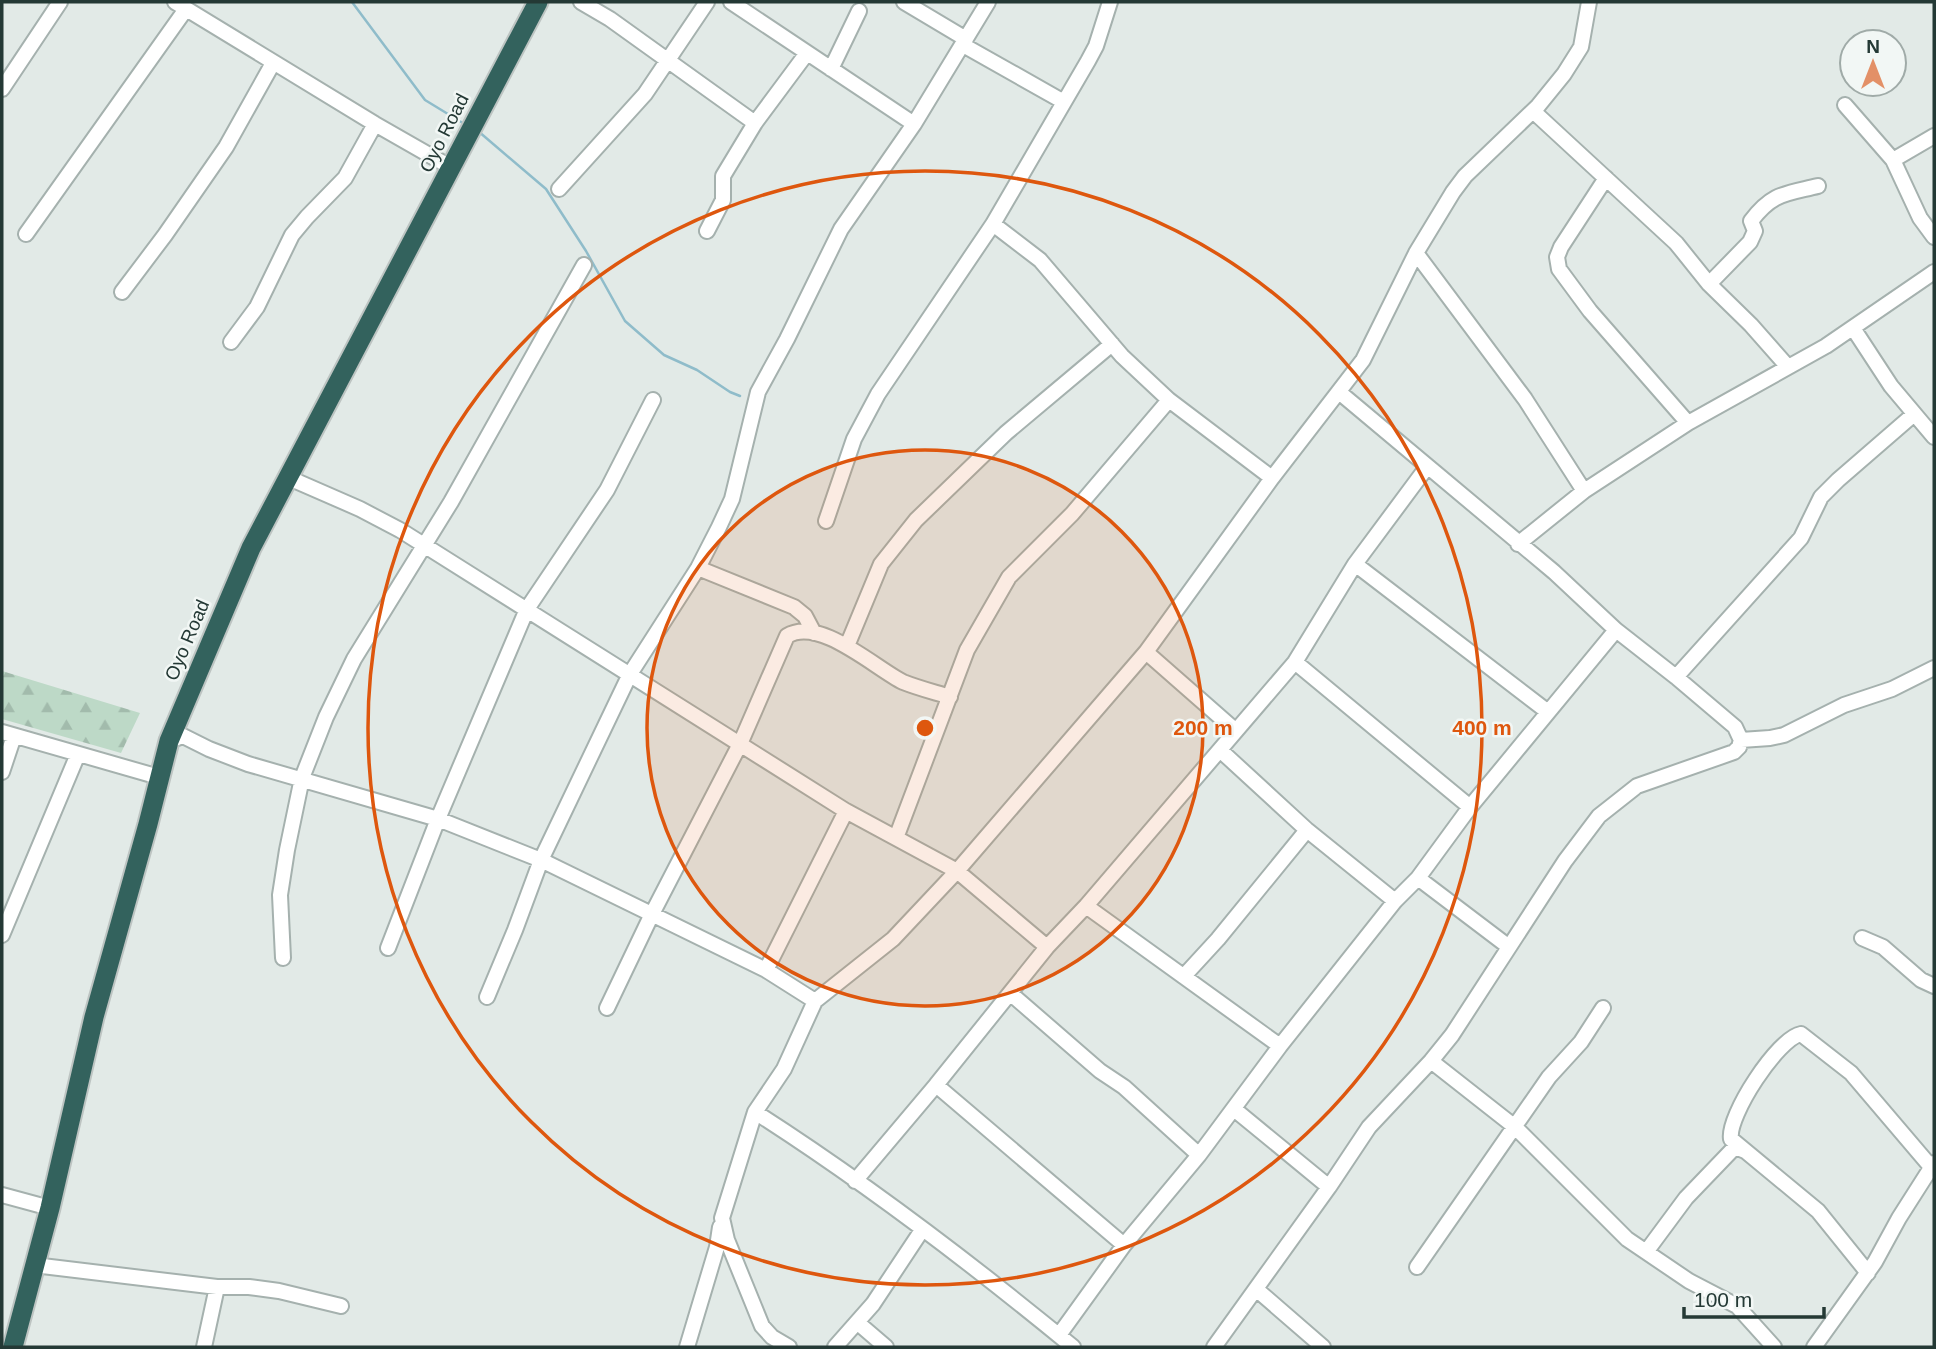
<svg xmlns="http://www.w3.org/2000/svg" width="1936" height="1349" font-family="Helvetica,sans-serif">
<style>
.forest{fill:url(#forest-firs)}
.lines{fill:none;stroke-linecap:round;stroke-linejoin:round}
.stream{stroke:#8fbcca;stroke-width:2.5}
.minor-casing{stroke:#a5b1ae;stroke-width:18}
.highway-casing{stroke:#bdc4c2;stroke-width:23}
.minor{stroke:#fff;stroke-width:14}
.highway{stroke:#33625d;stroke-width:19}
.ring{fill:none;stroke:#de570e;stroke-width:3.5}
.labels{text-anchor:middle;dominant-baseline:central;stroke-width:5;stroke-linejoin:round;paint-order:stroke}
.street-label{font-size:19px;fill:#243935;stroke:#f2f7f5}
.centre{fill:#de570e;stroke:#f2f7f5;stroke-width:3.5}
.ring-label{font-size:21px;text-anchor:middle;font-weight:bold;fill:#de570e;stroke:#f2f7f5;stroke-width:5;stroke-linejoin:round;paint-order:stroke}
</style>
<defs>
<pattern id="forest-firs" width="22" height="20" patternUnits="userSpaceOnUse" patternTransform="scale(1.75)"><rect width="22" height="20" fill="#bdd9c7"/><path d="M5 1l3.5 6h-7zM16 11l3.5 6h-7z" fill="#a2bbac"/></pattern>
</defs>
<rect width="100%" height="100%" fill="#e2eae7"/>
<path class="forest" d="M2,671L140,713L121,753L2,719Z"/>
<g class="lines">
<path class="stream" d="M352,2L425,100L466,125
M478,131L546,189L586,251L625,321L664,355L697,370L730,392L740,396"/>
<defs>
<path id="minor" d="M175,2L375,124L452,168
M581,2L610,19L755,123
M731,2L914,124
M904,2L966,39
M963,45L1064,102
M831,69L859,11
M2,89L60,2
M1845,105L1893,160L1920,218L1934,237
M1533,111L1676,243L1709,284L1751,325L1788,367
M1893,160L1934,136
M1606,178L1561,247L1557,257L1559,269L1590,311L1688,423
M559,189L645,94L707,2
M993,224L1040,260L1122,356L1169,400L1272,478
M707,231L723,200V176L755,123L807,53
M26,234L186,9
M1416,253L1525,399L1584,491
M1709,284L1750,242L1755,231L1751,221C1772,193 1785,194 1818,186
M122,292L165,235L226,147L273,63
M1853,328L1891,386L1934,437
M231,342L257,307L292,235L307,217L345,178L375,124
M289,478L360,509L400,530L846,811L957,871L1047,947
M826,521L854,439L878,394L993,224L1088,61L1096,46L1110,2
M1518,544L1584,491L1688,423L1826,346L1934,272
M1355,564L1548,712
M698,568L794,607L805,616L814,633
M847,646L881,564L916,520L1006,433L1112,344
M1146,652L1236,731
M1295,662L1470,807
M1676,677L1801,538L1821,497L1838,480L1913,415
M2,732L159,777
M1741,740L1770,738L1784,735L1844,705L1892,689L1934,668
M169,741L183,736L209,749L248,764L438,819L541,860L766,970L815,1001
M1220,750L1307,830L1395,901
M2,772L14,736
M896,838L967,650L1009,577L1072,514L1169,400
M1418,878L1509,947
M1086,906L1280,1046
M2,935L78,754
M1862,938L1883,947L1921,980L1934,986
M388,948L438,819L527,609L607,490L653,400
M283,958L280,895L287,850L302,778L326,717L354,659L451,502L584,265
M766,970L846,811
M1184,976L1218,939L1307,830
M1010,993L1100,1071L1124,1087L1199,1155
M487,997L515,930L541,860L630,674L698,568L719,527L732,499L758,392L787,339L841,229L914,124L988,2
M607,1008L652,914L740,744L787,636C819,616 875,668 903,682C918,688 934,692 950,697
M1431,1061L1515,1127L1627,1239L1689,1281L1737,1306L1774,1347
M936,1085L1124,1245
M1234,1109L1329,1187
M755,1112C866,1183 972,1264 1073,1347
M855,1181L936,1085L1047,947L1086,906L1295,662L1355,564L1427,467
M2,1195L50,1208
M1646,1252L1686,1198L1735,1147L1745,1151
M34,1265L217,1287H249L279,1291L341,1306
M1417,1267L1549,1077L1581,1042L1603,1008
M1868,1273L1818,1211L1731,1139C1727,1116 1778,1038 1801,1034L1851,1073L1931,1167
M1256,1289L1323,1347
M858,1323L886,1347
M1059,1335L1124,1245L1199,1155L1280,1046L1395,901L1418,878L1470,807L1616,630
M204,1347L217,1287
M687,1347L717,1247L720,1227
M789,1347L772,1337L762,1326L727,1240L722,1218L755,1112L784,1069L815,1001L893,939L957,871L1146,652L1272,478L1363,360L1416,253L1453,192L1465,176L1538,106L1564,74L1581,47L1589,2
M835,1347L873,1304L922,1230
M1214,1347L1329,1187L1369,1127L1431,1061L1452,1035L1565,861L1599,816L1637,786L1734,752L1739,747L1741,740L1735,727L1676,677L1616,630L1554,572L1339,392
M1814,1347L1875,1262L1899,1218L1934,1163"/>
<path id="highway" d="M13,1347L50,1208L94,1017L148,824L169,741L251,548L538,2"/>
</defs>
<use href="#minor" class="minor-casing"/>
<use href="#highway" class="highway-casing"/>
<use href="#minor" class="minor"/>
<use href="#highway" class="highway"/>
</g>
<circle cx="925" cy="728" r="278" fill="#de570e" fill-opacity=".12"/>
<g class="ring">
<circle cx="925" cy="728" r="278"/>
<circle cx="925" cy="728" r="557"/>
</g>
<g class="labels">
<g class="street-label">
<text transform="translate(444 133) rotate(-63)">Oyo Road</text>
<text transform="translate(187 640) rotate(-67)">Oyo Road</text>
</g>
</g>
<circle cx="925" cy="728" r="10" class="centre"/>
<g class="ring-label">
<text x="1203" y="735">200 m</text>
<text x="1482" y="735">400 m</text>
</g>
<rect width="1936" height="1349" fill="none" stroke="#243935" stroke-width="7"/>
<g transform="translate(1873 63)"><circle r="33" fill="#f2f7f5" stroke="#a0aba8" stroke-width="2"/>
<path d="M0-5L12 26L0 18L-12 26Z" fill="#e39067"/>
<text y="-10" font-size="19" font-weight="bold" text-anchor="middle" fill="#243935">N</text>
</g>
<path d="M1684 1307v10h140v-10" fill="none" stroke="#243935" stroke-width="3.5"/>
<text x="1694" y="1307" font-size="21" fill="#243935" stroke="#f2f7f5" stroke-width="5" paint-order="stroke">100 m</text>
</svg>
